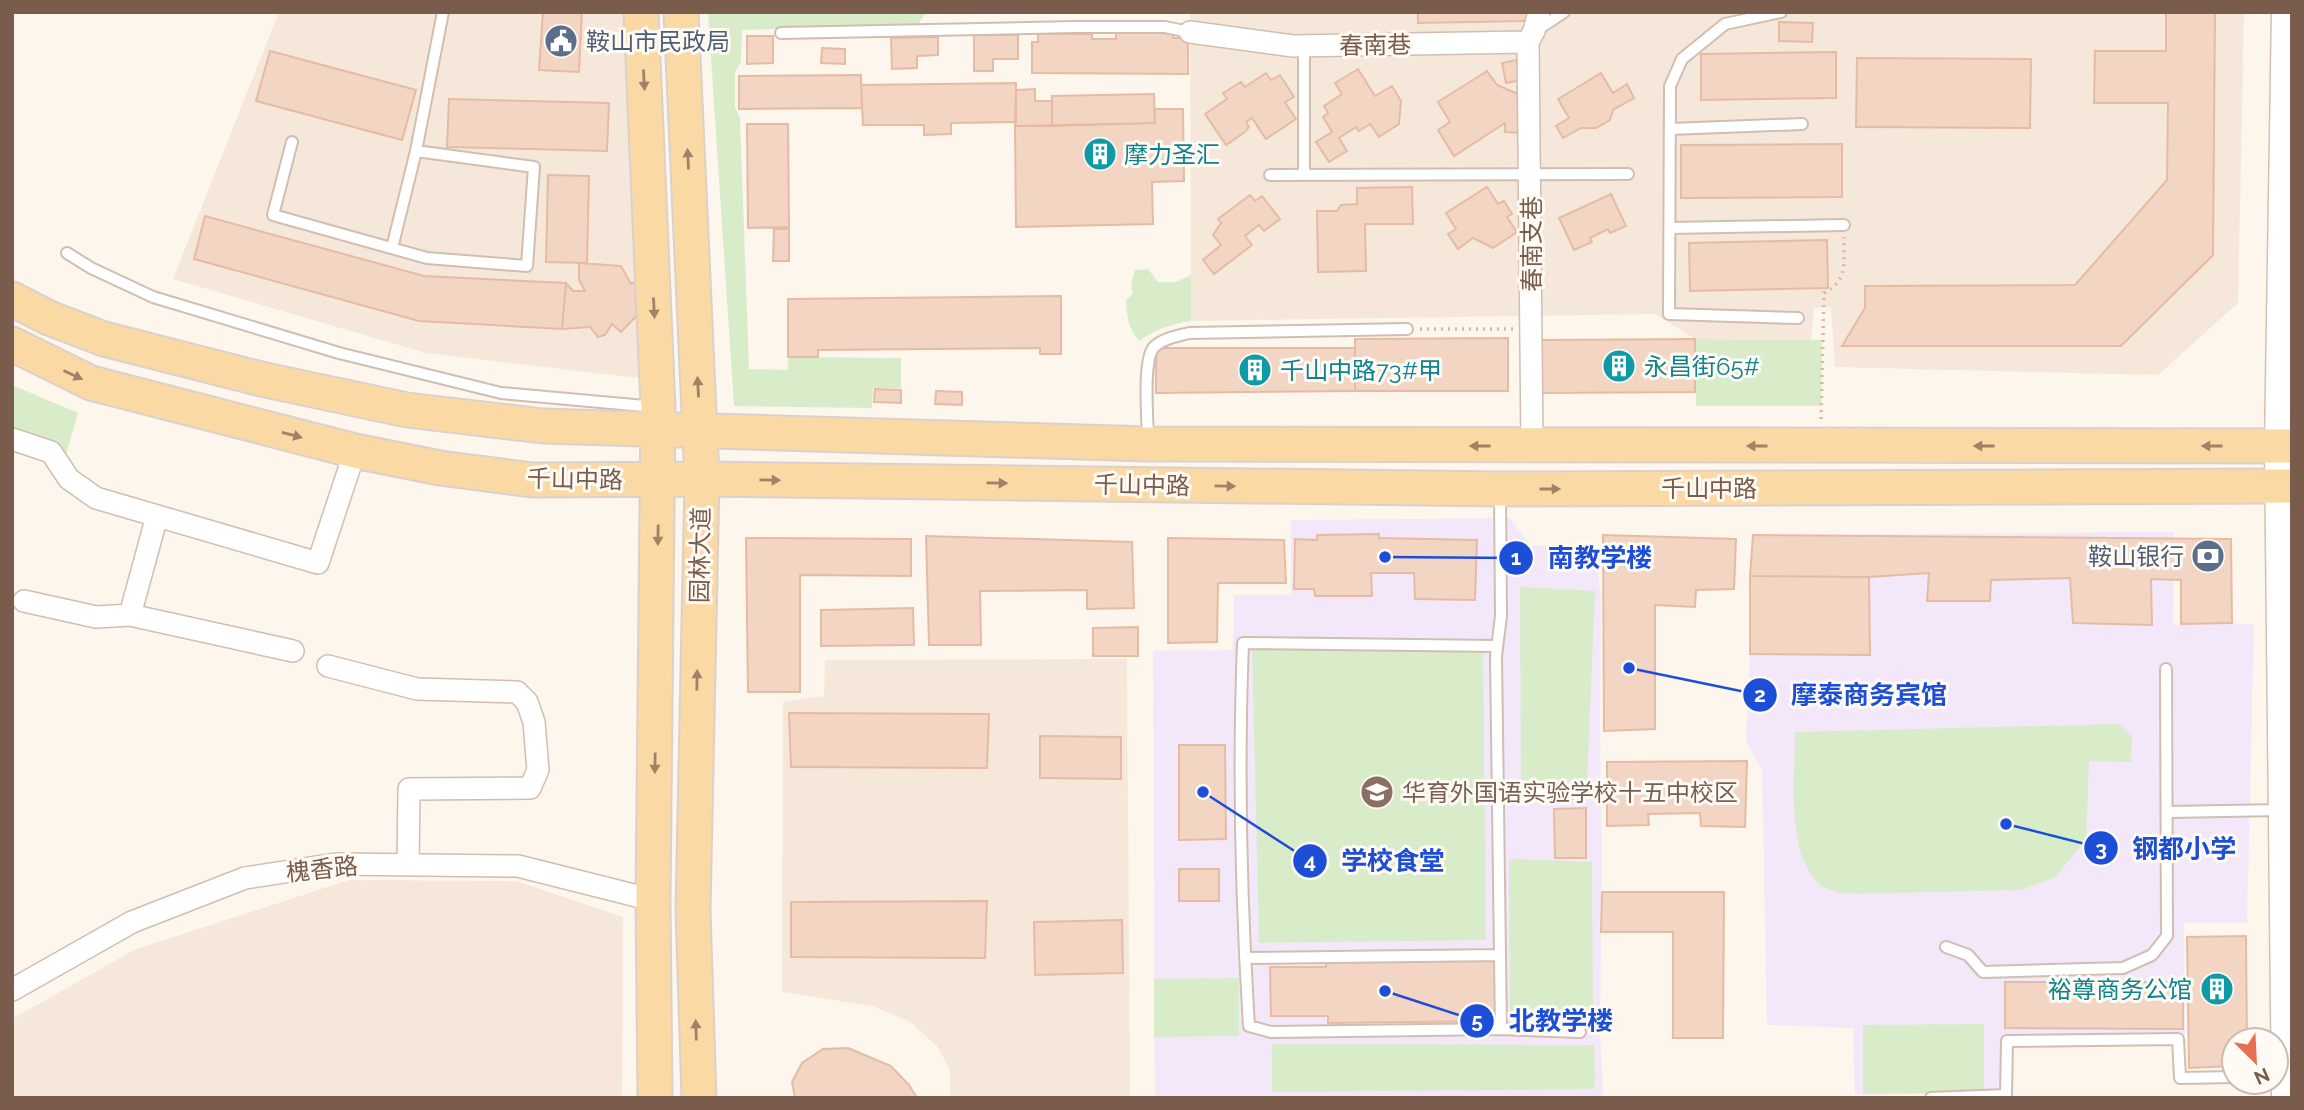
<svg xmlns="http://www.w3.org/2000/svg" width="2304" height="1110" font-family="Raleway,'Noto Sans SC',sans-serif">
<style>
.residential{fill:#f5e8da}
.education{fill:#f3e8fa}
.green{fill:#d8ecc9}
.building{fill:#f3d5c3;stroke:#e6bba3;stroke-width:2}
.lines{fill:none;stroke-linecap:round;stroke-linejoin:round}
.lane-casing{stroke:#d1beb0;stroke-width:14}
.street-casing{stroke:#d1beb0;stroke-width:24}
.secondary-casing{stroke:#d6c0b0;stroke-width:33}
.primary-casing{stroke:#dad1cd;stroke-width:37}
.path{stroke:#d9b8a5;stroke-width:3.5;stroke-dasharray:2 5;stroke-linecap:butt}
.lane{stroke:#fff;stroke-width:10}
.street{stroke:#fff;stroke-width:21}
.secondary{stroke:#fff;stroke-width:30}
.primary{stroke:#fbd9a5;stroke-width:33}
.oneway{fill:#a18267}
.labels{text-anchor:middle;dominant-baseline:central;stroke-width:6;stroke-linejoin:round;paint-order:stroke}
.service-label{font-size:24px;fill:#4e5e75;stroke:#fffaf3;text-anchor:start}
.street-label{font-size:24px;fill:#7a5c4d;stroke:#fffaf3}
.culture-label{font-size:24px;fill:#0d838f;stroke:#fffaf3;text-anchor:start}
.education-label{font-size:24px;fill:#785e54;stroke:#fffaf3;text-anchor:start}
.leader{fill:none;stroke:#1d4ed8;stroke-width:2.5}
.callout-dot{fill:#1d4ed8;stroke:#fffaf3;stroke-width:2.5}
.mark-label{font-size:21px;text-anchor:middle;font-weight:bold;fill:#fff}
.callout-label{font-size:26px;text-anchor:middle;font-weight:bold;fill:#1d4ed8;stroke:#fffaf3;stroke-width:6;stroke-linejoin:round;paint-order:stroke}
</style>
<rect width="100%" height="100%" fill="#fdf6ec"/>
<path class="residential" d="M279,12H630L650,296L638,378L426,353L173,279Z
M1337,12H2244L2238,303L2158,375L1835,367L1831,307L1814,308L1811,340L1695,339L1655,314L1191,321L1190,14Z
M1127,659L1130,1098H936L950,1097V1070L937,1046L909,1021L872,1006L782,992L783,702L824,696L825,660Z
M349,880L517,881L623,917L622,1098H12V1019L134,950Z"/>
<path class="education" d="M1510,518L1531,546L1595,544L1601,599L1600,726L1602,859L1600,1030L1603,1096L1155,1098L1153,651L1233,650L1234,595H1291V520Z
M2174,532L2173,625L2232,623L2254,625L2247,923H2184L2185,1035L2002,1036L2000,1092L1855,1095L1853,1028L1767,1025L1762,770L1746,741L1750,654V576L1753,535Z"/>
<path class="green" d="M708,12H927L918,24L742,30L741,62L735,72V107L740,118L749,369L788,370V357L901,358V388H873L872,408L734,406Z
M1148,269L1158,282H1176L1191,275V321C1171,324 1156,329 1139,341C1128,328 1127,317 1126,300L1133,294L1131,285L1135,270Z
M1695,339L1822,340L1821,406H1696Z
M12,385L78,413L63,465L12,447Z
M1520,587L1595,591L1587,782L1521,781Z
M1252,647L1483,650L1486,940L1259,943Z
M2119,724L2132,736L2131,762L2089,761L2086,840L2055,877L2022,890L1843,894C1836,891 1824,889 1819,884C1785,851 1795,776 1795,732Z
M1509,859L1592,862L1593,1016L1510,1019Z
M1239,978V1036L1154,1037V979Z
M1984,1024V1093L1863,1094V1025Z
M1272,1044L1594,1045L1595,1089L1272,1092Z"/>
<path class="building" d="M543,12H582L579,72L539,70Z
M1418,12H1528L1529,21L1418,23Z
M2166,12H2215L2213,255L2121,346H1842L1865,308V286L2075,285L2167,180L2168,103H2094L2095,51H2166Z
M1779,22L1813,23L1812,42L1779,41Z
M1116,31H1173V38H1188V74L1032,73V42H1038V34H1092V39H1116Z
M974,35H1018V59H993V71H974Z
M747,36H773V63L747,64Z
M938,37V55L917,56V68L892,69L891,38Z
M822,48L845,49V64L821,63Z
M270,51L416,90L402,140L256,101Z
M1836,52V98L1701,100V54Z
M1857,58L2031,59L2030,128L1856,127Z
M1517,60L1521,80L1506,83L1502,63Z
M1358,69L1375,96L1392,86L1401,101L1399,124L1379,137L1370,124L1359,131L1356,127L1339,138L1347,151L1329,162L1316,142L1332,132L1323,117L1328,113L1324,106L1342,94L1335,83Z
M1487,71L1497,85L1522,96V133L1505,132V123L1454,156L1438,130L1450,122L1438,102Z
M1266,73L1271,80L1280,75L1294,97L1285,102L1296,119L1266,139L1252,118L1246,122L1249,127L1245,132L1226,145L1205,114L1227,99L1223,93L1241,82L1245,87Z
M1601,73L1613,93L1627,84L1634,98L1613,110L1610,120L1596,128H1581L1563,138L1556,126L1569,118L1558,99Z
M861,75L862,108L739,109V76Z
M1016,83V122L951,123V134L924,135V125H863L861,85Z
M1035,89V101H1052V126H1015L1016,90Z
M1154,94L1155,123L1052,126V96Z
M449,99L609,103L607,151L447,147Z
M1154,109H1183L1184,181L1152,182L1153,224L1016,227L1015,126L1155,123Z
M747,124H788L789,227L748,228Z
M1842,144V197L1681,198V145Z
M548,175L589,176L587,263L546,262Z
M1412,187L1413,224H1365L1366,271L1318,272L1317,211H1337L1341,205L1357,204V188Z
M1487,187L1498,204L1504,201L1512,214L1507,217L1517,232L1493,248L1473,238L1458,249L1448,234L1456,229L1446,213Z
M1611,194L1626,226L1610,233L1608,229L1590,238L1592,242L1574,250L1559,218Z
M1250,195L1255,201L1262,196L1280,219L1264,231L1259,225L1245,236L1252,245L1214,274L1203,260L1221,245L1213,235L1221,223L1218,219Z
M205,216L424,276L566,283L562,329L419,321L194,259Z
M774,229H789V261H773Z
M1827,240L1828,288L1690,291L1689,243Z
M579,263L621,266L631,284L637,281L641,295H636L635,301L643,309L621,332L612,324L605,335L598,337L590,327L562,329L566,283L573,291H585L579,280Z
M1061,296V354H1040V348L818,350V357H788V299Z
M1508,338V391H1355V339Z
M1695,339V392L1542,393V340Z
M1156,348H1355V391L1156,393Z
M875,389L901,390V403L874,402Z
M936,391L962,392V405L935,404Z
M1379,534V538L1477,540L1475,600L1415,599L1414,573H1371L1372,596H1315L1314,589H1294L1295,539L1317,540V535Z
M1603,535L1736,539L1734,589L1696,590L1695,607L1655,605V729L1604,731Z
M1753,535L2231,539L2232,623L2181,624V580L2151,579L2152,625L2073,623L2070,578L1991,580L1990,601H1927L1929,573L1869,577L1750,576Z
M926,536L1132,542L1134,608L1087,609V590L980,591L981,645H929Z
M746,538L911,539V576L800,575V692H748Z
M1168,538L1284,540L1286,583H1218L1217,642L1168,643Z
M1750,576L1869,577L1870,655L1750,654Z
M913,608L914,645L821,646V610Z
M1138,627V656H1093V628Z
M789,713L989,714L987,768L791,767Z
M1040,736L1121,737V779L1040,778Z
M1179,745H1225L1226,839L1179,840Z
M1747,761L1745,827L1701,826L1700,813L1648,814L1649,825L1607,826V762Z
M1586,808V858H1555L1554,809Z
M1179,869H1219V901H1179Z
M1602,892H1724L1723,1038H1673V932H1601Z
M987,901L985,958L791,957V902Z
M1122,920L1123,973L1035,975L1034,922Z
M2246,936L2247,1040H2234V1066L2189,1068L2187,937Z
M1499,957L1500,1021L1328,1023V1016H1271L1270,967H1326V959Z
M2005,982H2183V1029L2005,1028Z
M848,1048L891,1066L909,1085L917,1098H795L792,1082L802,1063L823,1049Z"/>
<g class="lines">
<defs>
<path id="lane" d="M1781,12L1725,24L1682,59L1670,86L1669,314L1798,318
M1537,30L1564,12
M781,33L1074,27H1165L1190,32
M1670,129L1802,124
M292,142L273,215L427,258L527,266L534,167L416,151
M1270,175L1628,174
M1304,175V46
M1670,228L1844,225
M392,248L416,151L443,12
M67,253L91,268L153,297L339,353L501,393L656,407
M1148,441C1148,422 1142,360 1154,347C1163,338 1178,336 1189,333L1407,329
M1500,492L1501,616L1496,656L1501,1029
M1497,646L1243,643C1238,771 1241,899 1249,1026L1271,1032L1501,1029L1580,1032
M1498,792L1583,793
M2168,812L2281,810
M1946,947L1968,955L1983,972L2123,968L2152,955L2167,936L2166,669
M1245,958L1500,955
M1931,1098L2006,1095L2007,1041L2178,1039L2180,1078L2234,1077"/>
<path id="street" d="M1190,32L1293,46L1528,42
M1528,42L1532,446
M1528,42L1534,31L1539,12
M12,439L51,452L69,479L96,498L318,563L355,451
M24,601L96,617L130,615L293,651
M130,615L157,516
M328,666L417,689L517,692L527,702L534,722L538,770L530,788L409,789L408,865
M12,990L132,922L245,878L336,864L518,866L653,900"/>
<path id="secondary" d="M2287,1098L2280,446L2287,12"/>
<path id="primary" d="M641,12L658,407L653,900L655,1098
M681,12L702,479L693,910L699,1098
M12,299L49,318L104,339L261,379L407,410L543,426L1148,444L2292,446
M12,344L91,383L355,451L440,468L532,480L702,479L1500,489L2292,486"/>
</defs>
<use href="#lane" class="lane-casing"/>
<use href="#street" class="street-casing"/>
<use href="#secondary" class="secondary-casing"/>
<use href="#primary" class="primary-casing"/>
<path class="path" d="M1420,329H1513
M1821,419L1824,293C1848,282 1844,261 1844,237"/>
<use href="#lane" class="lane"/>
<use href="#street" class="street"/>
<use href="#secondary" class="secondary"/>
<use href="#primary" class="primary"/>
</g>
<defs><path id="oneway-solid" d="M-6-.8H1V-3.2L6.5 0L1 3.2V.8H-6Z" transform="scale(1.75)"/></defs>
<g class="oneway">
<use href="#oneway-solid" transform="translate(644 80) rotate(87)"/>
<use href="#oneway-solid" transform="translate(688 159) rotate(-93)"/>
<use href="#oneway-solid" transform="translate(654 308) rotate(87)"/>
<use href="#oneway-solid" transform="translate(73 375) rotate(25)"/>
<use href="#oneway-solid" transform="translate(698 387) rotate(-93)"/>
<use href="#oneway-solid" transform="translate(292 435) rotate(15)"/>
<use href="#oneway-solid" transform="translate(1480 446) rotate(-180)"/>
<use href="#oneway-solid" transform="translate(1757 446) rotate(-180)"/>
<use href="#oneway-solid" transform="translate(1984 446) rotate(180)"/>
<use href="#oneway-solid" transform="translate(2212 446) rotate(180)"/>
<use href="#oneway-solid" transform="translate(770 480) rotate(1)"/>
<use href="#oneway-solid" transform="translate(997 483) rotate(1)"/>
<use href="#oneway-solid" transform="translate(1225 486) rotate(1)"/>
<use href="#oneway-solid" transform="translate(1550 489)"/>
<use href="#oneway-solid" transform="translate(658 535) rotate(91)"/>
<use href="#oneway-solid" transform="translate(697 680) rotate(-89)"/>
<use href="#oneway-solid" transform="translate(655 763) rotate(91)"/>
<use href="#oneway-solid" transform="translate(696 1030) rotate(-92)"/>
</g>
<defs>
<symbol id="civic-disc" viewBox="-11 -11 22 22"><circle r="9.5" fill="#5c6f8a" stroke="#fffaf3"/><path d="M-.6-6.5H3V-4.5H.6V-3L4-1V1h2V6H-6V1h2V-1L-.6-3ZM-1.2 2.5V6h2.4V2.5Z" fill="#fff"/></symbol>
<symbol id="building-disc" viewBox="-11 -11 22 22"><circle r="9.5" fill="#0f9aa8" stroke="#fffaf3"/><path d="M-4-6H4V6H1V3H-1V6H-4ZM-2.5-4.3h1.7v1.8h-1.7ZM.8-4.3h1.7v1.8H.8ZM-2.5-1h1.7V.8h-1.7ZM.8-1h1.7V.8H.8Z" fill="#fff"/></symbol>
<symbol id="bank-disc" viewBox="-11 -11 22 22"><circle r="9.5" fill="#5c6f8a" stroke="#fffaf3"/><path d="M-6-4H6V4H-6ZM0-2.3a2.3 2.3 0 1 0 0 4.6a2.3 2.3 0 1 0 0-4.6Z" fill="#fff"/></symbol>
<symbol id="school-disc" viewBox="-11 -11 22 22"><circle r="9.5" fill="#8d6e63" stroke="#fffaf3"/><path d="M0-5L7-2L0 1L-7-2ZM-4 1L0 2.5L4 1V4Q0 6-4 4Z" fill="#fff"/></symbol>
</defs>
<g fill-rule="evenodd">
<use href="#civic-disc" x="542" y="22" width="38" height="38"/>
<use href="#building-disc" x="1081" y="135" width="38" height="38"/>
<use href="#building-disc" x="1600" y="347" width="38" height="38"/>
<use href="#building-disc" x="1236" y="351" width="38" height="38"/>
<use href="#bank-disc" x="2189" y="537" width="38" height="38"/>
<use href="#school-disc" x="1358" y="773" width="38" height="38"/>
<use href="#building-disc" x="2198" y="970" width="38" height="38"/>
</g>
<g class="labels">
<g class="service-label">
<text x="586" y="41">鞍山市民政局</text>
<text x="2184" y="556" text-anchor="end">鞍山银行</text>
</g>
<g class="street-label">
<text transform="translate(1375 45) rotate(-1)">春南巷</text>
<text transform="translate(1531 244) rotate(-90)">春南支巷</text>
<text transform="translate(575 479) rotate(1)">千山中路</text>
<text transform="translate(1142 485) rotate(1)">千山中路</text>
<text x="1709" y="488">千山中路</text>
<text transform="translate(700 555) rotate(-89)">园林大道</text>
<text transform="translate(322 869) rotate(-6)">槐香路</text>
</g>
<g class="culture-label">
<text x="1124" y="154">摩力圣汇</text>
<text x="1644" y="366">永昌街65#</text>
<text x="1280" y="370">千山中路73#甲</text>
<text x="2192" y="989" text-anchor="end">裕尊商务公馆</text>
</g>
<g class="education-label">
<text x="1402" y="792">华育外国语实验学校十五中校区</text>
</g>
</g>
<path class="leader" d="M1385 557L1516 558M1629 668L1760 695M2006 824L2101 848M1203 792L1310 861M1385 991L1477 1021"/>
<g class="callout-dot">
<circle cx="1385" cy="557" r="7"/>
<circle cx="1629" cy="668" r="7"/>
<circle cx="2006" cy="824" r="7"/>
<circle cx="1203" cy="792" r="7"/>
<circle cx="1385" cy="991" r="7"/>
<circle cx="1516" cy="558" r="18"/>
<circle cx="1760" cy="695" r="18"/>
<circle cx="2101" cy="848" r="18"/>
<circle cx="1310" cy="861" r="18"/>
<circle cx="1477" cy="1021" r="18"/>
</g>
<g class="mark-label">
<text x="1516" y="565">1</text>
<text x="1760" y="702">2</text>
<text x="2101" y="856">3</text>
<text x="1310" y="868">4</text>
<text x="1477" y="1028">5</text>
</g>
<g class="callout-label">
<text x="1600" y="567">南教学楼</text>
<text x="1869" y="704">摩泰商务宾馆</text>
<text x="2184" y="858">钢都小学</text>
<text x="1393" y="870">学校食堂</text>
<text x="1561" y="1030">北教学楼</text>
</g>
<rect width="2304" height="1110" fill="none" stroke="#7a5c4d" stroke-width="28"/>
<g transform="translate(2255 1061) rotate(156)"><circle r="33" fill="#fffaf3" stroke="#cabbb1" stroke-width="2"/>
<path d="M0-5L12 26L0 18L-12 26Z" fill="#e76f51"/>
<text y="-10" font-size="19" font-weight="bold" text-anchor="middle" fill="#7a5c4d">N</text>
</g>
</svg>
